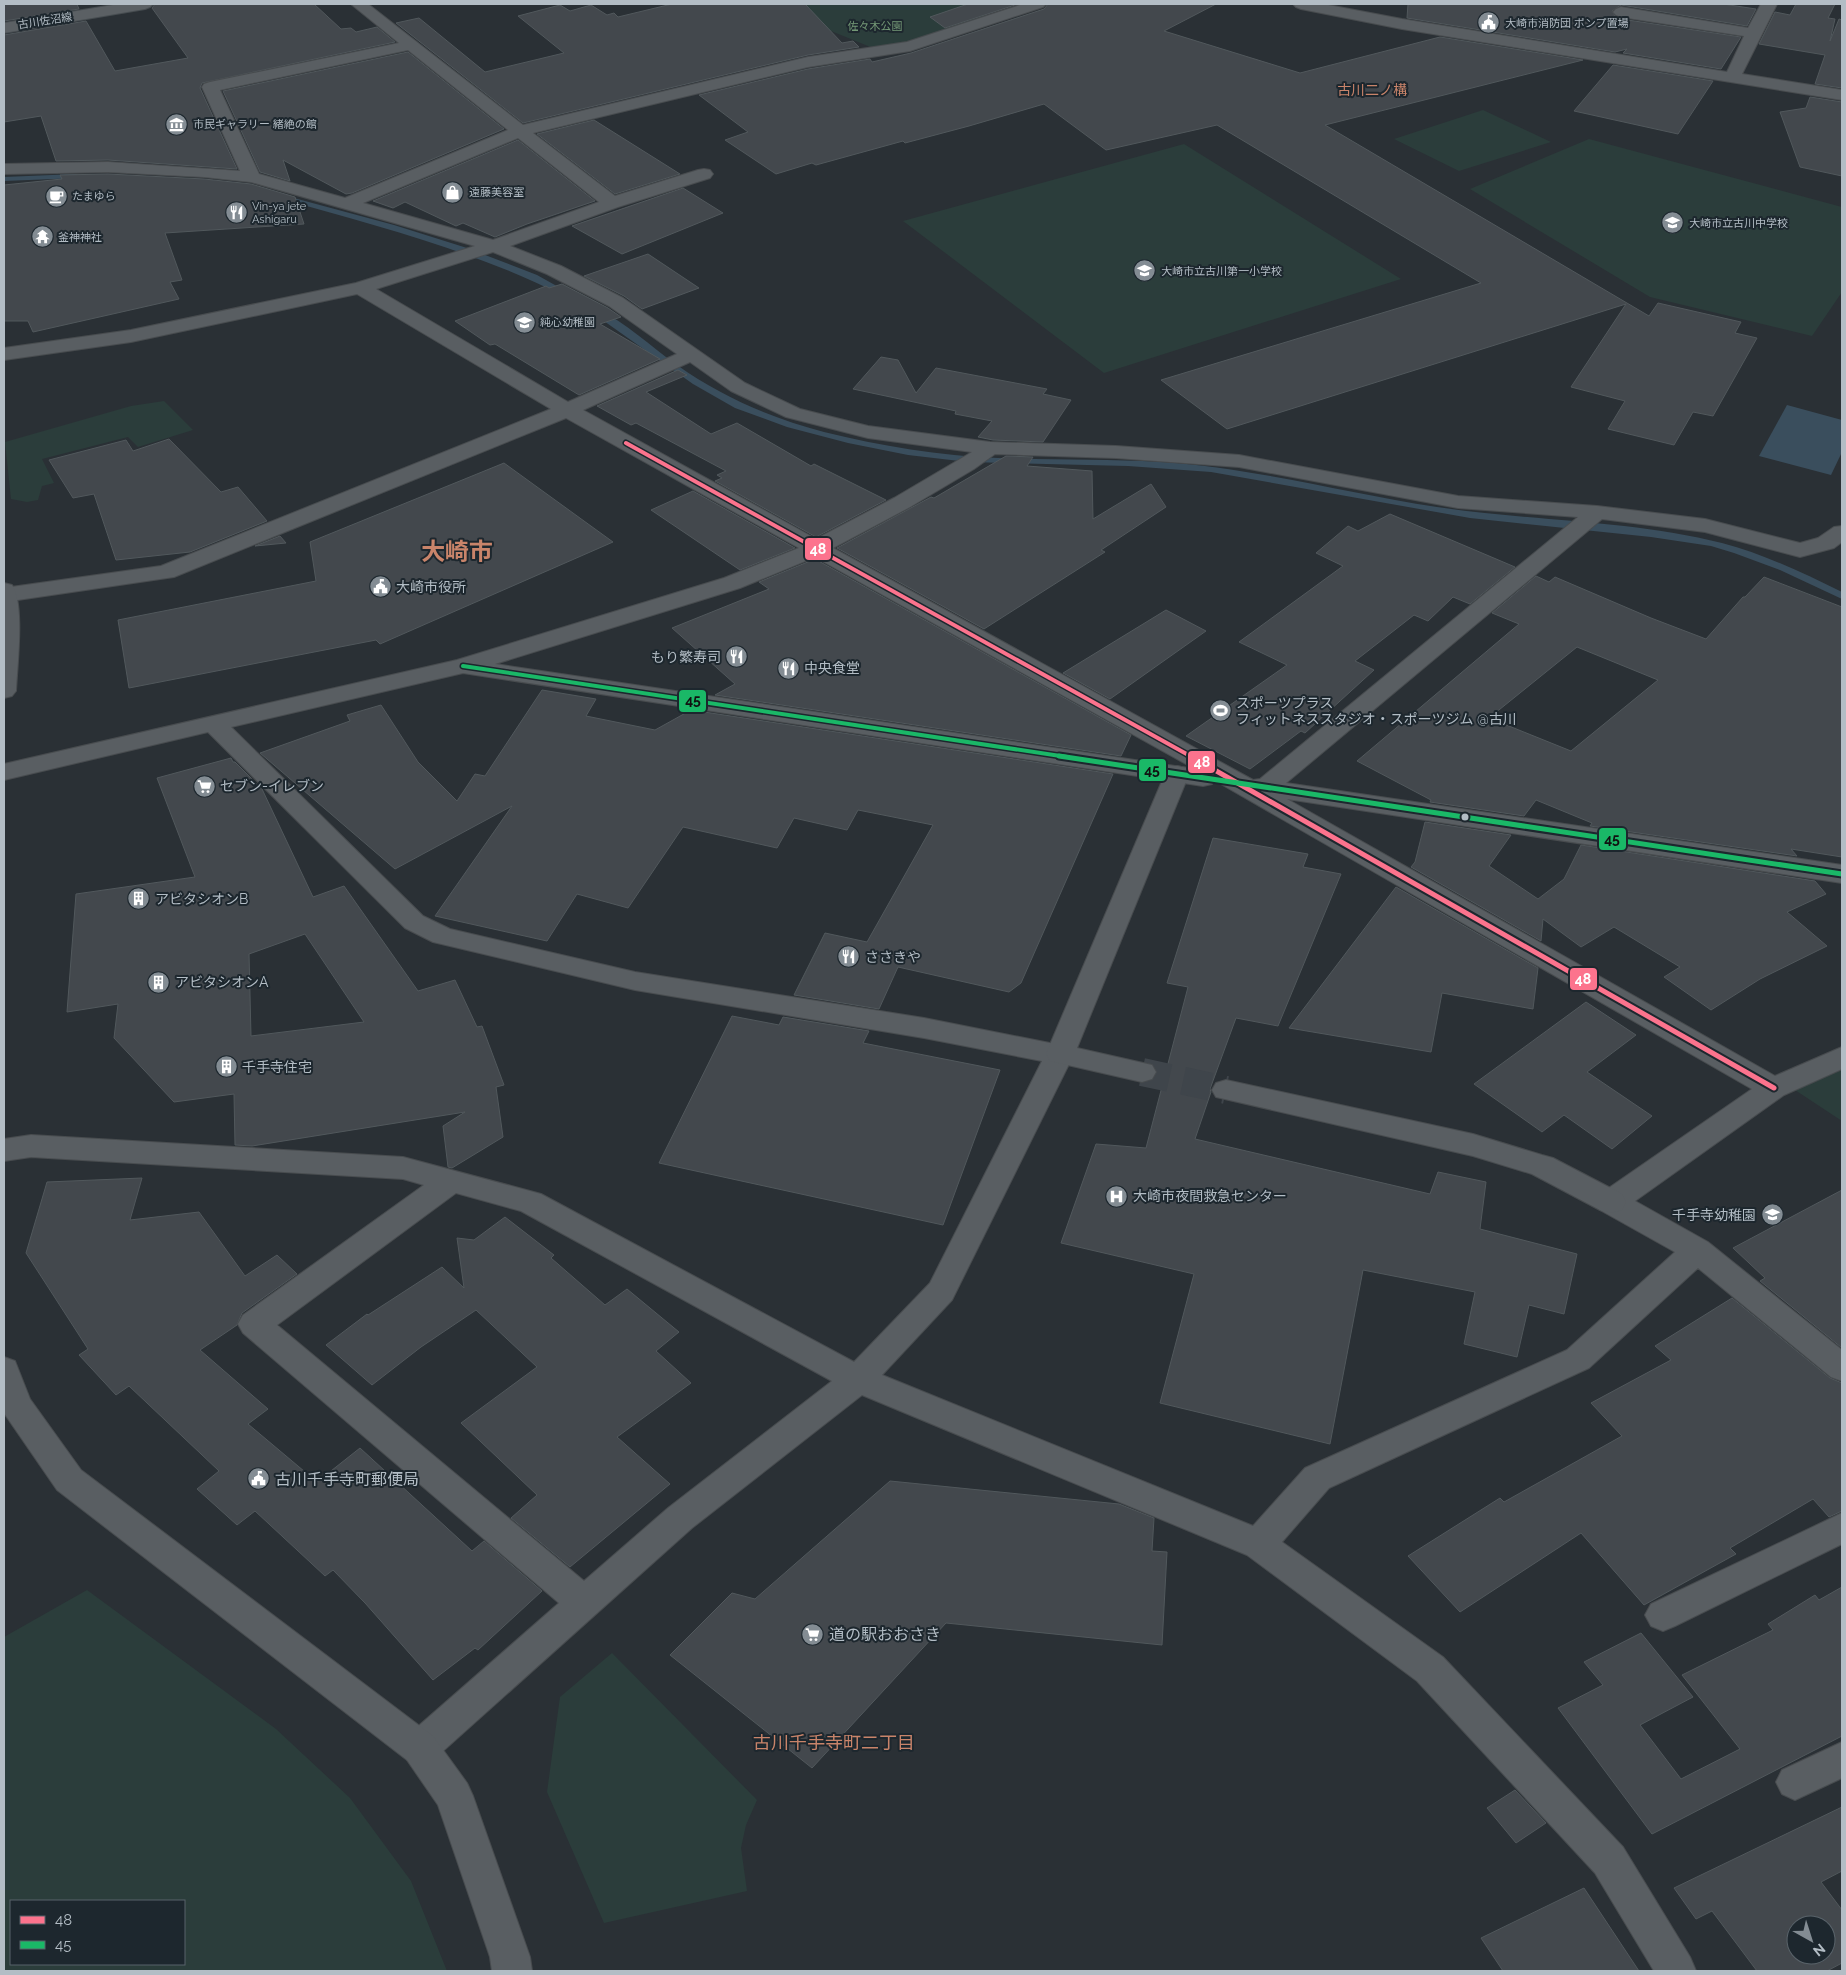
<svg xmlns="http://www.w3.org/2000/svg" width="1846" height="1975" font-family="Raleway,'Noto Sans JP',sans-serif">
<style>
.green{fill:#2b3d3b;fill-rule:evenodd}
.water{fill:#3a4e5d}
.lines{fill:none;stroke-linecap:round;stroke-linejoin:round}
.stream{fill:#3a4e5d;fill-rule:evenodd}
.building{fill:#43484d;stroke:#51585c;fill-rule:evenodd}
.tertiary-tunnel{stroke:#3f454b;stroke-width:28;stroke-dasharray:28 14;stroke-linecap:butt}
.minor-casing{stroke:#484c4f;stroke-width:2}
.tertiary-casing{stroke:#484c4f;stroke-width:2}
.primary-casing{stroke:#474d51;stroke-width:2}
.minor{fill:#595e62;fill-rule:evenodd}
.tertiary{fill:#595e62;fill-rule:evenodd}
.primary{fill:#5b6064;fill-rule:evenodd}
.bus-1-far1-casing{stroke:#1d272e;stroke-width:7}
.bus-1-casing{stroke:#1d272e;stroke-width:9}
.bus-2-far1-casing{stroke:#1d272e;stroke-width:7}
.bus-2-casing{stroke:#1d272e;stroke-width:9}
.bus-1-far1{stroke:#fc738d;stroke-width:4}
.bus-1{stroke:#fc738d;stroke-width:5}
.bus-2-far1{stroke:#1ab867;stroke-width:4}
.bus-2{stroke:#1ab867;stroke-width:5}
.bus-dot{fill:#b3bdc5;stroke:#1d272e;stroke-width:2}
.labels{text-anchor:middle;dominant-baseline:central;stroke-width:4;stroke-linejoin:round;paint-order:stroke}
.far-street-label{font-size:11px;fill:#b3bdc5;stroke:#1d272e}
.far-poi-label{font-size:11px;fill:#b3bdc5;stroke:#1d272e;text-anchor:start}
.far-park-label{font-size:11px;fill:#749976;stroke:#1d272e}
.far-quarter-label{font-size:14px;fill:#c9846a;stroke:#1d272e}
.poi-label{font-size:14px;fill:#b3bdc5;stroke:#1d272e;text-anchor:start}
.near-poi-label{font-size:16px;fill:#b3bdc5;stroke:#1d272e;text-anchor:start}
.near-neighbourhood-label{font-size:18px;fill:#c9846a;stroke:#1d272e}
.town-label{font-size:24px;font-weight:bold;fill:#c9846a;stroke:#1d272e}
.line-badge{stroke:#1d272e;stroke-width:2}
.badge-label{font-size:14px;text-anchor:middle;font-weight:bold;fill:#fff}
.pale-badge-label{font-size:14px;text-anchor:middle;font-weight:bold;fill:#111}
</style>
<rect width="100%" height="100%" fill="#2a3035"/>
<path class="green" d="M797,4H962L992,17L906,44L873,48L831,31L761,46L808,12Z
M1483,110L1551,142L1459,171L1394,139Z
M1589,139L1842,207V292L1812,336L1650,297L1470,189Z
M1184,144L1401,279L1104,373L903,221Z
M164,401L193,430L138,447L128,437L42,459L54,483L42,486L38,500L27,502L11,499L5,442L131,406Z
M1842,1070V1121L1795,1090Z
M87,1590L276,1729L350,1798L411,1881L447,1971H4V1637ZM11,1901H184V1964H11Z
M612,1653L757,1800L746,1825L741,1848L747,1891L604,1923L547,1792L560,1697Z"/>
<path class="water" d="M1787,405L1842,420V452L1831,475L1759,456Z"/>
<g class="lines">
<path class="stream" d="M76,174L80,176L79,178L4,181V177Z
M279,194L394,225L467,248L537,275L571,294L564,296C473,250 376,226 279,198Z
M597,309C626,322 651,347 677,365C722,397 771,418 824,432C881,446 940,456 998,458C1052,460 1107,459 1161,462C1255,468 1345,493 1437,507C1531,521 1631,520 1722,543C1764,554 1803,573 1842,592V599L1780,570L1734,553L1711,546L1651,537L1470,518L1211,472L1128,466L968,462L908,455L848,443L787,427L735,408L693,384L594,314V310Z"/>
</g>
<path class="building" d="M4,4H77L79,9L4,21Z
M155,4H314L341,29L351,28L356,32L377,27L395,42L202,83L200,88L237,169L108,160L56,161L41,116L4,122V35L86,21L115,71L188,58L152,8Z
M672,4H805L842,43L853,41L859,47L808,55L523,123L396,23L419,18L485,72L564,53L518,16L560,5L570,11L591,5L607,15L614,13L618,17Z
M968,4H1018L945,28L930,17Z
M1048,4H1216L1164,31L1300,73L1440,37L1583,60L1325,125L1649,316L1658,303L1741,322L1735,333L1757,338L1713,416L1693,412L1674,445L1608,429L1625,401L1571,387L1626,304L1227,429L1161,380L1481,283L1217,125L1106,150L1044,104L969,126L905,143L903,141L816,165L812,163L776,174L725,140L748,132L699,95L808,69L870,59L872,62L911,53L1044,9Z
M1408,4H1723L1756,9L1747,26L1621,5L1612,11L1615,16L1621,19L1741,37L1721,69L1623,53L1627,49L1615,52L1407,18Z
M1796,4H1835L1828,18L1835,19L1830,41L1839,19L1842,20V88L1815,84L1825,55L1759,44L1775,12L1790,15Z
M408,52L504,129L352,193L346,194L283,160L290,181L260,172L223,91Z
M1613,65L1713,81L1678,134L1574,111Z
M1810,97L1842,102V176L1800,167L1780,112L1806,108Z
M594,120L680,174L615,194L537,134Z
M518,140L595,201L527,224L495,237L463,223L456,226L405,202L393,208L373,201Z
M108,174L204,179L251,184L295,197L304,224L165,233L182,280L170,282L179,299L33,332L28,321H4V185L62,179L60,175Z
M683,188L723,213L622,254L572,226Z
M648,254L699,288L642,309L624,296L584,276Z
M562,284L608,308L621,317L600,324L660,359L579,395L495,344L490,345L455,321L546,286L549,288Z
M881,357L898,360L916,393L936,368L1047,389L1043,394L1071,400L1043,442L993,440L978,437L992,421L955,414L956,411L853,389Z
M678,370L687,375L646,392L711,434L737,423L811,466L814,464L886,500L816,537L715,481L722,478L717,475L726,471L636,423L631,425L597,406Z
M169,439L221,492L238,487L267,521L190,552L116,560L94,494L73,498L49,460L126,440L133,451Z
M1006,456L1033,457L1027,466L1092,471L1093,519L1151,484L1166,507L1101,550L1105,552L984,629L837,548L931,497L934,498Z
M504,463L613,542L380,644L376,640L129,688L118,620L316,581L310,542Z
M693,491L795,548L740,570L651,510Z
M1390,514L1515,567L1470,604L1453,597L1428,621L1414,615L1355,661L1374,670L1305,733L1301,731L1250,769L1186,736L1287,665L1239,642L1343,566L1316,553L1348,526L1358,531Z
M280,536L286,543L255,546Z
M815,559L1131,735L1121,756L715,695L735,684L672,628L769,589L759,582Z
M1536,576L1549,582L1555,577L1651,618L1706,639L1743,597H1745L1764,577L1842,607V857L1791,849L1797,856L1590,826L1592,823L1536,800L1524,816L1430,802L1431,800L1357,761L1519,624L1492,613ZM1577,647L1658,680L1571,751L1489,718Z
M1166,610L1206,631L1110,699L1063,673Z
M542,690L596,699L586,716L655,730L691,710L1113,774L1021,983L1009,992L898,967L879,1009L794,995L825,933L867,942L933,825L858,810L847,830L794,818L777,848L683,827L628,908L577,894L547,941L435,916L512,806L395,869L260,753L350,721L347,715L381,705L418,762L457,801L475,774L485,776Z
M231,758L233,762H235L262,789L313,897L344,886L418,991L455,980L477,1027L482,1026L504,1085L496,1087L503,1137L452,1168L448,1167L443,1126L465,1112L252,1146L235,1145L234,1094L174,1102L114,1038L118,1004L67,1012L76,894L195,877L157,778ZM305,934L364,1022L251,1036L249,954Z
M1425,822L1511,835L1489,866L1538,899L1564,879L1581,845L1815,881L1826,894L1787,912L1827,946L1760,979L1711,1010L1664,977L1680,967L1614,927L1581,947L1543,919L1541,941L1411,867L1415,862Z
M1213,838L1308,854L1303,867L1341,874L1278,1026L1236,1018L1210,1089L1211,1092L1195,1139L1430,1194L1438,1172L1486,1182L1480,1229L1577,1254L1564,1314L1529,1305L1517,1357L1464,1344L1475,1292L1363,1270L1330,1444L1160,1403L1194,1274L1061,1243L1096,1144L1146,1148L1188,987L1167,983Z
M1396,887L1538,968L1533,1009L1442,993L1431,1052L1289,1028Z
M1586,1002L1636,1035L1587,1072L1652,1116L1612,1149L1564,1115L1542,1132L1474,1084Z
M732,1016L779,1025L783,1017L869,1031L863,1043L1000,1070L943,1225L659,1163Z
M142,1178L130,1220L199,1212L245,1276L277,1255L297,1274L242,1313L237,1325L200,1350L268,1409L248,1424L317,1482L360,1448L472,1551L484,1541L542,1591L478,1650L475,1648L433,1680L365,1603L333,1570L325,1576L255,1511L237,1525L197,1489L219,1471L129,1386L116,1395L79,1355L88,1349L26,1253L47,1182Z
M1842,1190V1348L1760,1281L1765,1278L1733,1248Z
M505,1217L554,1255L551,1258L605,1305L627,1289L679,1332L656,1351L691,1383L617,1437L670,1484L570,1567L511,1518L537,1495L461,1423L537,1367L476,1310L421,1347L372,1385L326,1345L367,1314L368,1315L442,1267L464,1288L457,1238L474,1240Z
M1732,1298L1830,1378L1842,1383V1511L1829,1517L1813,1499L1730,1548L1736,1554L1644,1605L1581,1533L1460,1612L1408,1556L1500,1498L1504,1502L1622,1436L1591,1403L1671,1360L1655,1346Z
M890,1481L1119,1504L1154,1518L1152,1551L1167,1552L1162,1645L946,1623L812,1768L670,1655L732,1593L755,1599Z
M1842,1587V1736L1652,1834L1558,1708L1603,1685L1584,1662L1641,1633L1693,1697L1640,1725L1681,1779L1740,1749L1682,1675L1773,1630L1768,1624L1815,1595L1819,1600Z
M1515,1790L1546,1823L1516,1843L1487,1808Z
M1842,1807V1871L1821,1882L1842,1910V1963L1827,1971H1757L1712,1911L1696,1919L1674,1888ZM1796,1925H1826V1955H1796Z
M1584,1888L1639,1971H1503L1481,1938Z"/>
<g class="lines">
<path class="tertiary-tunnel" d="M1142,1072L1226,1090"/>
<defs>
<path id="minor" d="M351,4H368L523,125L808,57L907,42L1023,4H1046L1043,7L910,51L808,67L533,133L615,196L698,170L704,169L710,170L713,174L710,178L618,207L510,246L561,266L623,298L745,383L800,409L868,426L990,442L1116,446L1239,455L1458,496L1597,506L1705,519L1800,543L1818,538L1834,527L1842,526V542L1834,548L1800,557L1705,532L1602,519L1286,783L1842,865V883L1287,799L1775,1076L1842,1047V1069L1784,1095L1635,1201L1708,1242L1842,1350V1381L1831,1377L1698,1268L1589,1368L1329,1488L1282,1542L1443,1657L1623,1847L1690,1957L1696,1971H1654L1595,1873L1417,1681L1247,1555L862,1395L692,1528L433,1760L420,1765L407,1760L402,1748L407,1736L559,1603L243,1333L238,1324L243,1315L424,1185L403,1179L31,1157L4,1161V1139L31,1135L403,1157L530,1191L541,1194L854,1362L930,1283L1042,1061L924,1038L635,990L433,942L405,928L208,732L4,780V764L457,660L724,578L799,548L566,418L174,577L4,602V588L161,566L551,409L357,294L131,342L4,360V348L131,330L356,283L475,246L251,182L204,177L108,172L4,174V164L108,162L240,171L202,87L204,84L210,82L399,43ZM408,50L508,130L345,198L259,174L220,90ZM518,138L599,202L493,240L363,203ZM493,252L547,274L609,306L677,354L568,402L376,289ZM690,362L731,391L786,417L868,438L972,452L894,498L816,539L583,410ZM995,454L1116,458L1239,467L1458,508L1578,517L1260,779L1253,780L833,548L910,507L974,469ZM815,557L1195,769L495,664L740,588ZM463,673L1203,786L1212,784L1214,780L1752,1089L1600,1194L1596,1202L1600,1210L1675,1252L1567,1350L1305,1468L1253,1526L882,1375L952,1300L1074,1054L1070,1047L924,1018L635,972L450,929L423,916L231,727ZM456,1193L521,1211L832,1381L668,1508L584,1581L277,1325Z
M1293,4H1323L1402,19L1727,72L1744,36L1621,17L1616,15L1613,12L1616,9L1621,7L1748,28L1761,4H1777L1742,74L1842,90V100L1402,29L1301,9L1296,7Z
M1842,1513V1544L1675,1626L1663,1631L1651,1626L1645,1615L1651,1604Z
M1842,1742V1778L1795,1800L1782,1794L1776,1782L1782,1770Z"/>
<path id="tertiary" d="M4,583L12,585C25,604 17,667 16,691L12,696L4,698Z
M1177,766L1186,768L1189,774L1077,1048L1152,1065L1156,1072L1152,1079L1142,1082L1050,1061L1046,1054L1165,774L1168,768Z
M1226,1080L1473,1134L1542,1155L1553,1158L1622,1194L1626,1202L1622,1210L1611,1213L1600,1210L1532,1174L1473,1156L1216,1097L1212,1090L1216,1083Z
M4,1357L15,1361L30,1399L81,1470L433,1736L467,1783L473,1796L530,1957L532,1971H492L490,1957L438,1805L407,1760L57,1490L4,1413Z"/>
<path id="primary" d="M119,4H153L150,7L145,9L4,33V23Z"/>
</defs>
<use href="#minor" class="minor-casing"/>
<use href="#tertiary" class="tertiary-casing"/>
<use href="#primary" class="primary-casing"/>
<use href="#minor" class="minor"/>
<use href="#tertiary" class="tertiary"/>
<use href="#primary" class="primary"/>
<defs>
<path id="bus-1-far1" d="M626,443L1192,757"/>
<path id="bus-1" d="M1190,756L1774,1088"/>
<path id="bus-2-far1" d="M463,666L1067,757"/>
<path id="bus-2" d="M1059,756L1842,874"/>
</defs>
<use href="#bus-1-far1" class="bus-1-far1-casing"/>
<use href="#bus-1" class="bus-1-casing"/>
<use href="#bus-2-far1" class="bus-2-far1-casing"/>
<use href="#bus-2" class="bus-2-casing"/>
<use href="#bus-1-far1" class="bus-1-far1"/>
<use href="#bus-1" class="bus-1"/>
<use href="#bus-2-far1" class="bus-2-far1"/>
<use href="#bus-2" class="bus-2"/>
</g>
<defs>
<symbol id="civic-disc" viewBox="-11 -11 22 22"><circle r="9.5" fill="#838c93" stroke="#1d272e"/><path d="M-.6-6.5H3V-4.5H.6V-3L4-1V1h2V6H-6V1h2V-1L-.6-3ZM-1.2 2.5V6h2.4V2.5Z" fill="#fff"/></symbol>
<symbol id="museum-disc" viewBox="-11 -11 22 22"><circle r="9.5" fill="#838c93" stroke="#1d272e"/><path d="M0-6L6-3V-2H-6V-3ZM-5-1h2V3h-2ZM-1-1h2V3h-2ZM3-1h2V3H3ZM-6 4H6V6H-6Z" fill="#fff"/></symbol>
<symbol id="shop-disc" viewBox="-11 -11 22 22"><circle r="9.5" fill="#838c93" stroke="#1d272e"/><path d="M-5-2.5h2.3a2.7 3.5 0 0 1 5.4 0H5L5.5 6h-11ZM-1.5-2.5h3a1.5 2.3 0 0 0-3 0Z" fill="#fff"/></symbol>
<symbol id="cafe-disc" viewBox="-11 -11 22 22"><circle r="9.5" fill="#838c93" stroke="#1d272e"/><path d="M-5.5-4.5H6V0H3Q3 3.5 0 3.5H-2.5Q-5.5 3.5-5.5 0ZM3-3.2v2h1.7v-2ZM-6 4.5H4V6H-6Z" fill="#fff"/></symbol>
<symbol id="restaurant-disc" viewBox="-11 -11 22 22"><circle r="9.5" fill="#838c93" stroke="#1d272e"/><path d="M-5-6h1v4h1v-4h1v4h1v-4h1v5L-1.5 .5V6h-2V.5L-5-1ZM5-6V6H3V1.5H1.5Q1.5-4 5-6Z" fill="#fff"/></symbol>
<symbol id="school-disc" viewBox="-11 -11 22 22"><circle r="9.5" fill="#838c93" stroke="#1d272e"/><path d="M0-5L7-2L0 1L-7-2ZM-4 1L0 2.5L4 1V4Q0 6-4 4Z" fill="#fff"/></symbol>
<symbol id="temple-disc" viewBox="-11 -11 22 22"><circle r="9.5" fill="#838c93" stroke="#1d272e"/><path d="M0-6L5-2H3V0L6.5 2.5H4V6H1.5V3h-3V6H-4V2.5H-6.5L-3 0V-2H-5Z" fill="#fff"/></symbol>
<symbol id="stadium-disc" viewBox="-11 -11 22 22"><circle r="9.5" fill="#838c93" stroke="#1d272e"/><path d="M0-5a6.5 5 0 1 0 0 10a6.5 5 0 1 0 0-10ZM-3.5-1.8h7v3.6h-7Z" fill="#fff"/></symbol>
<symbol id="supermarket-disc" viewBox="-11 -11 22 22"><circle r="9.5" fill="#838c93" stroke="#1d272e"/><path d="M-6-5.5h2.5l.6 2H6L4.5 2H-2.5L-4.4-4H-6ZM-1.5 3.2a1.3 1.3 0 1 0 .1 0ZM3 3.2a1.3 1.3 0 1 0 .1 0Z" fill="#fff"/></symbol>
<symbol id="building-disc" viewBox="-11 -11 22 22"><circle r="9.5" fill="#838c93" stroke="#1d272e"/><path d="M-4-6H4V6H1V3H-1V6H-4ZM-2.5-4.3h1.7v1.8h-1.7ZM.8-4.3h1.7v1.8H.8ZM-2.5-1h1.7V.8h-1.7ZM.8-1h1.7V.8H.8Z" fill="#fff"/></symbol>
<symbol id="hospital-disc" viewBox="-11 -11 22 22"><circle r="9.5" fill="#838c93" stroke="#1d272e"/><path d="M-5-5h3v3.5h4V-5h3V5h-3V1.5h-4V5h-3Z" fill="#fff"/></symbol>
</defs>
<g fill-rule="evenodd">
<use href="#civic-disc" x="1476" y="10" width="25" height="25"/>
<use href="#museum-disc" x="164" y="112" width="25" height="25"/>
<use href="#shop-disc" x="440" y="180" width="25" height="25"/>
<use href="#cafe-disc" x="44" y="184" width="25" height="25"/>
<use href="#restaurant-disc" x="224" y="200" width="25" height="25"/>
<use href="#school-disc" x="1660" y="210" width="25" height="25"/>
<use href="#temple-disc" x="30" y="224" width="25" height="25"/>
<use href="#school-disc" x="1132" y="258" width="25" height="25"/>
<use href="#school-disc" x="512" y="310" width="25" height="25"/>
<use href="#civic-disc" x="368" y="574" width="25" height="25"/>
<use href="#restaurant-disc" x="724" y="644" width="25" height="25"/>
<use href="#restaurant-disc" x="776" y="656" width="25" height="25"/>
<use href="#stadium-disc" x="1208" y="698" width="25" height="25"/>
<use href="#supermarket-disc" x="192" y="774" width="25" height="25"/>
<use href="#building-disc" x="126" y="886" width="25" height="25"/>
<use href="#restaurant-disc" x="836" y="944" width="25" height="25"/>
<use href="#building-disc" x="146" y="970" width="25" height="25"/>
<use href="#building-disc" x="214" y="1054" width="25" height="25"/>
<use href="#hospital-disc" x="1104" y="1184" width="25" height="25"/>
<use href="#school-disc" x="1760" y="1202" width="25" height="25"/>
<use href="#civic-disc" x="246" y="1466" width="25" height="25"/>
<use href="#supermarket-disc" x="800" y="1622" width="25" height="25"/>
</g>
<circle class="bus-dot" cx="1465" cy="817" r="4.5"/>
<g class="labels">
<g class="far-street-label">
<text transform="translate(45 21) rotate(-9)">古川佐沼線</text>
</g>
<g class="far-poi-label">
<text x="1505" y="23">大崎市消防団 ポンプ置場</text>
<text x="193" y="124">市民ギャラリー 緒絶の館</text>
<text x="469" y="192">遠藤美容室</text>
<text x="72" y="196">たまゆら</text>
<text x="252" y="206">Vin-ya jete<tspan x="252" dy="13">Ashigaru</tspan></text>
<text x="1689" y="223">大崎市立古川中学校</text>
<text x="58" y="237">釜神神社</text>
<text x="1161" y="271">大崎市立古川第一小学校</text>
<text x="540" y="322">純心幼稚園</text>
</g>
<g class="far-park-label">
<text x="875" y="26">佐々木公園</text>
</g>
<g class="far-quarter-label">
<text x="1372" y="90">古川二ノ構</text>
</g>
<g class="poi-label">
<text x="396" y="587">大崎市役所</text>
<text x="721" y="657" text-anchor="end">もり繁寿司</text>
<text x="804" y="668">中央食堂</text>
<text x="1236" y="703">スポーツプラス<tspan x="1236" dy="16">フィットネススタジオ・スポーツジム @古川</tspan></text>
<text x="220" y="786">セブン-イレブン</text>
<text x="155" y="899">アビタシオンB</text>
<text x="865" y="957">ささきや</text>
<text x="175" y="982">アビタシオンA</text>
<text x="242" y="1067">千手寺住宅</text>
<text x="1133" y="1196">大崎市夜間救急センター</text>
<text x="1756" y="1215" text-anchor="end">千手寺幼稚園</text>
</g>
<g class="near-poi-label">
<text x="275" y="1479">古川千手寺町郵便局</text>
<text x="829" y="1634">道の駅おおさき</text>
</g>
<g class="near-neighbourhood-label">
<text x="834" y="1742">古川千手寺町二丁目</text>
</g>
<g class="town-label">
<text x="457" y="551">大崎市</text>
</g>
</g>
<g class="line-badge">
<rect x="804" y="537" width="28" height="24" rx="5" fill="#fc738d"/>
<rect x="678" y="689" width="29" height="24" rx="5" fill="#1ab867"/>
<rect x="1187" y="750" width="29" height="24" rx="5" fill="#fc738d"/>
<rect x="1138" y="758" width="29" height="24" rx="5" fill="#1ab867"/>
<rect x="1598" y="827" width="29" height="24" rx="5" fill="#1ab867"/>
<rect x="1569" y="967" width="29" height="24" rx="5" fill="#fc738d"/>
</g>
<g class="badge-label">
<text x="818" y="554">48</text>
<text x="1202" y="767">48</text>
<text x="1583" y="984">48</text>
</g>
<g class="pale-badge-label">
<text x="693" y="705">45</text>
<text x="1152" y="775">45</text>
<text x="1612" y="844">45</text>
</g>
<rect width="1846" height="1975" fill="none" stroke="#b3bdc5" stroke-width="10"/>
<rect x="10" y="1900" width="175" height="65" fill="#1d272e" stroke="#59636a"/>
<rect x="20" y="1916" width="25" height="8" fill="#fc738d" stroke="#59636a"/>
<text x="55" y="1925" font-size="15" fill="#b3bdc5">48</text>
<rect x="20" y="1941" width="25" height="8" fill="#1ab867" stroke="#59636a"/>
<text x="55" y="1950" font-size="15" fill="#b3bdc5">45</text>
<g transform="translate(1811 1940) rotate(141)"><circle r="24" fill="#1d272e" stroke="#59636a"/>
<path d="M0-4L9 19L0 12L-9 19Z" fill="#838c93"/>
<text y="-8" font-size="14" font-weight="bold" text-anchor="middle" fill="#b3bdc5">N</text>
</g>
</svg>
